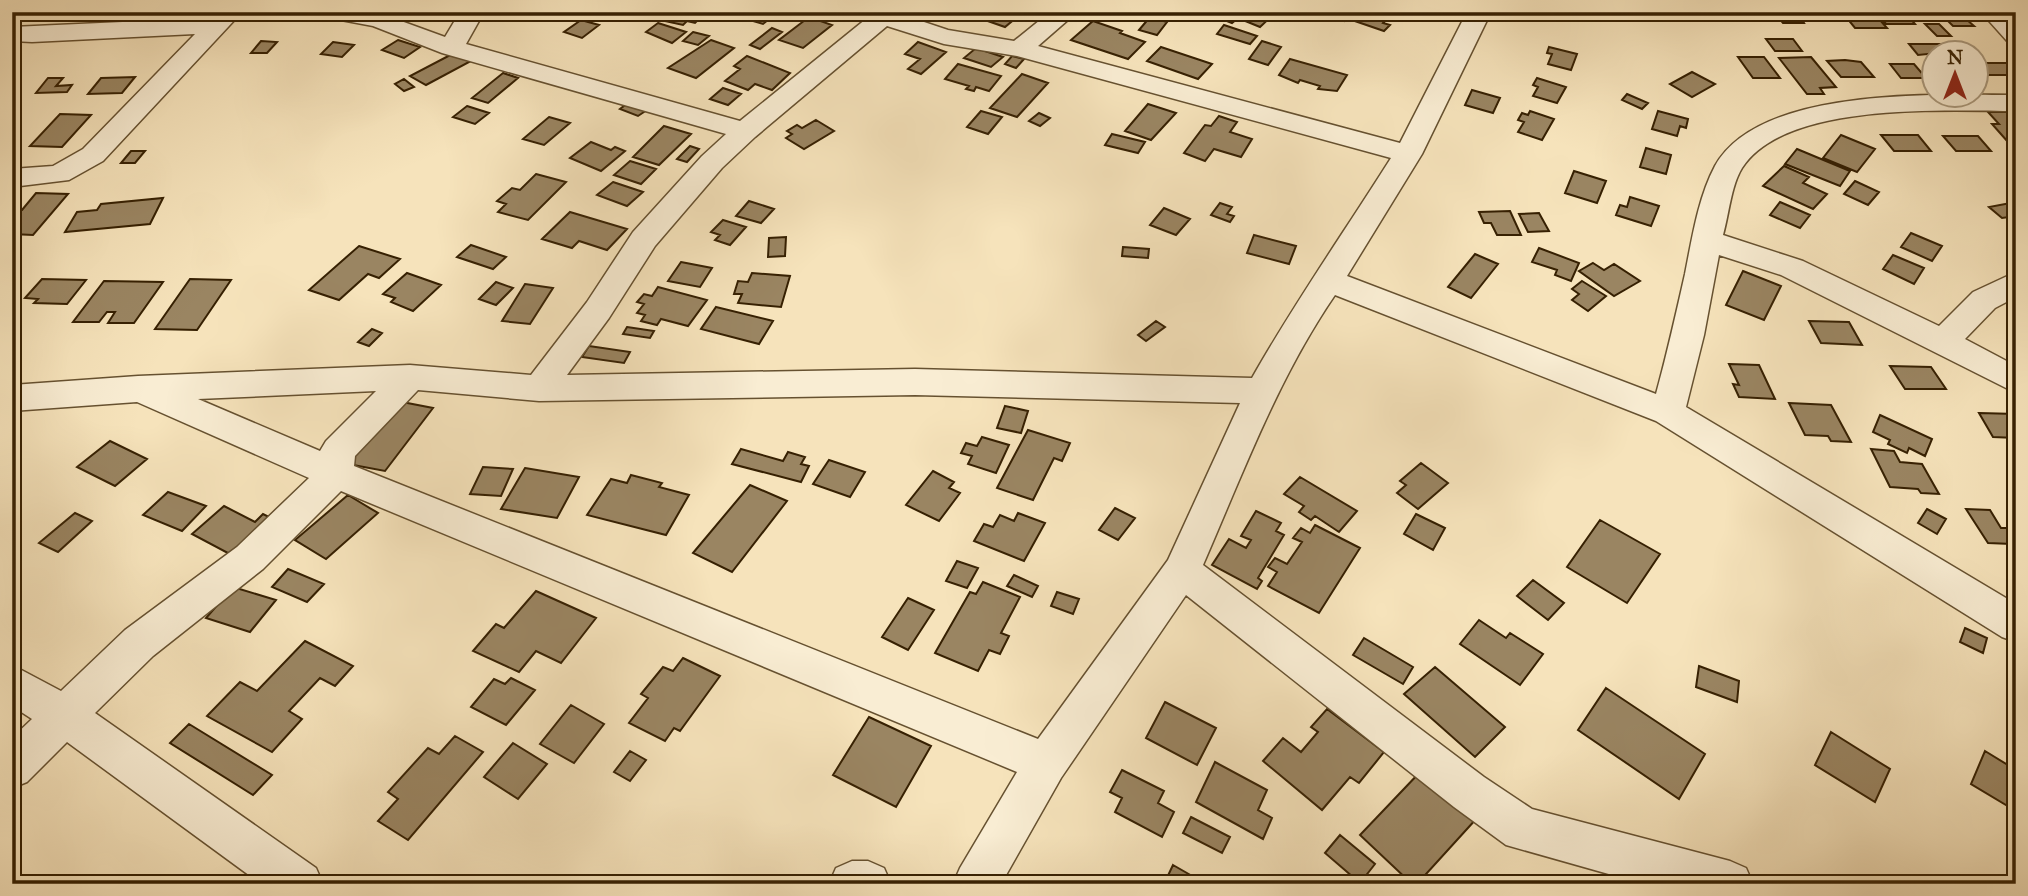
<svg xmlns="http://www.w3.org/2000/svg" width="2028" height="896" font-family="'IM FELL Great Primer',serif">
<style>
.building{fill:#9a8562;stroke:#362002;stroke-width:2}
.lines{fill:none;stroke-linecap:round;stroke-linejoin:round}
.minor-casing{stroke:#665130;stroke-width:3}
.minor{fill:#f9edd3;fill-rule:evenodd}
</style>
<rect width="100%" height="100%" fill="#f6e3bb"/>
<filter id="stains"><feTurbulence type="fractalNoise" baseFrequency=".00286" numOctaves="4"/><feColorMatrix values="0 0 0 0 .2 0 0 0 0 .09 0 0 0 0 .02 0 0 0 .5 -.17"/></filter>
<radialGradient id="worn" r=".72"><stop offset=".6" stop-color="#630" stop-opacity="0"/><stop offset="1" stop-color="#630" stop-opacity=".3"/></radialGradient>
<path class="building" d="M678,12H696L704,14L695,23L687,21L683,25L660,20L667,13L676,15Z
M731,12H778L763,24L729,14Z
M962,12H1023L1005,27Z
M1219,12H1276L1260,27L1238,18L1232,23L1214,16Z
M1328,12H1381L1390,15L1383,23L1390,25L1384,31L1346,18L1344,21Z
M1644,12H1680L1684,18H1648Z
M1774,12H1786L1791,18H1801L1804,23H1783Z
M1790,12H1823L1827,17H1793Z
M1842,12H1873L1887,28H1855Z
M1928,12H1949L1954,18H1934Z
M1950,12H1968L1974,18H1956Z
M809,17L832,25L803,48L779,40Z
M1150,17L1167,22L1157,35L1139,30Z
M1881,18H1910L1915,24H1886Z
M1946,19H1966L1974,26H1953Z
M581,20L599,25L582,38L564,32Z
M1093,21L1122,31L1120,33L1145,42L1128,59L1071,40Z
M658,23L686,32L672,43L646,32Z
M1925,24H1939L1951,36H1937Z
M1224,25L1257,36L1250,44L1217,34Z
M772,28L782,32L760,49L750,45Z
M693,32L709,36L698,45L683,41Z
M1766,39H1793L1802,51H1775Z
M398,40L420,47L404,58L382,50Z
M711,40L734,48L696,78L668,68Z
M261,41L277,42L267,53H251Z
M1262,41L1281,47L1268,65L1249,59Z
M333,42L354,45L342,57L321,54Z
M918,42L946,52L921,74L908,69L920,59L905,54Z
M1909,44H1940L1948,52L1918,55Z
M1161,47L1212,64L1198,79L1147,61Z
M1549,47L1577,54L1571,70L1548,64L1552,54L1547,53Z
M976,48L1003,57L991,67L964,58Z
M456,52L471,61L426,85L410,76Z
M747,56L790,73L772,90L755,84L748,90L725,81L740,69L734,66Z
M1012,56L1024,59L1016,68L1005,64Z
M1738,57H1764L1780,78H1753Z
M1811,57L1836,87L1820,88L1824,94H1807L1779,58Z
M1290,59L1347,75L1337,91L1318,89L1320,86L1300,80L1298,83L1279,75Z
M1845,60L1861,62L1874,77H1841L1827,61Z
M1976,63H2007L2016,75H1984Z
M958,64L1001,76L989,91L976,87L974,91L966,89L969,86L945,79Z
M1890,64H1914L1926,78H1901Z
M1692,72L1715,84L1692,97L1670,84Z
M503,73L518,78L488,103L472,98Z
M1022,74L1048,83L1017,117L990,108Z
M135,77L122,93L88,94L101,78Z
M48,78H63L56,86L72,85L67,92L36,93Z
M1537,78L1566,87L1557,103L1533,96L1538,87L1533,85Z
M404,79L414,87L404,91L395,84Z
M723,88L741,94L728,105L710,99Z
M1472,90L1500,98L1493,113L1465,105Z
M1627,94L1648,103L1642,109L1622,100Z
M632,100L650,108L638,116L620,109Z
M1148,104L1176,113L1151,140L1125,131Z
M467,106L489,113L475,124L453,117Z
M981,111L1002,117L988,134L967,127Z
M1530,111L1554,119L1542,140L1518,132L1524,122L1518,120L1522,113L1528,115Z
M1658,111L1688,119L1686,128L1680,126L1677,136L1652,129Z
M1988,112H2010L2016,119V151L1992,124H1999Z
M1039,113L1050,118L1040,126L1029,121Z
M60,114L91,115L62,147L30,146Z
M1219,116L1237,122L1230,132L1252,139L1241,157L1214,149L1205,161L1184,153L1205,125L1211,126Z
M549,117L570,123L544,145L523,139Z
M816,120L834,131L804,149L786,138L792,134L787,131L797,125L802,128Z
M664,126L691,134L659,165L633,157Z
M1112,134L1145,142L1138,153L1105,145Z
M1841,135L1875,149L1857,172L1823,158Z
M1881,135H1918L1931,151H1894Z
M1943,136H1978L1991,151H1956Z
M591,142L611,150L615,147L625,151L601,171L570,158Z
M690,146L699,149L687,162L677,159Z
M1646,148L1671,155L1666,174L1640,167Z
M1797,149L1850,171L1840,186L1785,164Z
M131,151H145L135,163H121Z
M630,161L656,169L641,184L614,175Z
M1784,166L1809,177L1803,183L1827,194L1813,209L1763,186Z
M1574,171L1606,181L1597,203L1565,193Z
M536,174L566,182L528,220L498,212L506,204L497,201L512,188L520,190Z
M1855,181L1879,192L1868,205L1844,194Z
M613,182L643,192L627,206L597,195Z
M36,193L68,194L33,235L12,234V212L22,210Z
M1630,197L1659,206L1651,226L1616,215L1620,205L1627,207Z
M163,198L150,224L65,232L77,212L97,210L101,204Z
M749,201L774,209L761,223L736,216Z
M1780,202L1810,215L1800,228L1770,215Z
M2016,202V222L2009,217L2002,218L1989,207Z
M1220,203L1232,207L1227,214L1234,216L1230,222L1211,215Z
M1164,208L1190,219L1176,235L1150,225Z
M1510,211L1521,235H1497L1491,223H1484L1479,212Z
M570,212L627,229L607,250L579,241L572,248L542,239Z
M1539,213L1549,231L1528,232L1519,214Z
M723,220L746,227L730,245L715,240L720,235L711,232Z
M1911,233L1942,246L1932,261L1901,247Z
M1254,235L1296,246L1289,264L1247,253Z
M786,237L785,256L768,257L769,238Z
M471,245L506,257L493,269L457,257Z
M359,246L400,259L379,278L368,274L339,300L309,290Z
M1123,247L1149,249L1148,258L1122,256Z
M1539,248L1579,263L1571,281L1555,275L1557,270L1532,262Z
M1475,254L1498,264L1471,298L1448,287Z
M1893,255L1924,268L1914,284L1883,269Z
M681,262L712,268L700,287L668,281Z
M1593,263L1604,270L1614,264L1640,281L1614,296L1579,271Z
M1743,271L1781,286L1764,320L1726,305Z
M407,273L441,285L413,311L391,302L395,298L383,294Z
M752,273L790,276L781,307L738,303L742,294H734L738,281L748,282Z
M42,279L86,280L67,304L34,303L38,299L25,298Z
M190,279L231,280L197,330L155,329Z
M104,281L163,282L134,323H108L115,312H107L99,322H73Z
M1582,281L1606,296L1588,311L1572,300L1579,294L1572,289Z
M496,282L513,288L496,305L479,299Z
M525,284L553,288L530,324L502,321Z
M658,287L707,300L688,326L661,319L657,325L641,321L645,315L637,313L644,304L637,302L644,294L652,296Z
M716,307L773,321L759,344L701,329Z
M1156,321L1165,327L1146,341L1138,335Z
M1809,321L1849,322L1862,345L1821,343Z
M627,327L654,331L650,338L623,334Z
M372,329L382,333L369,346L358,342Z
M589,346L630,352L624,363L582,357Z
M1729,364L1759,365L1775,399L1739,397L1733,384L1739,385Z
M1890,366L1931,367L1946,389H1905Z
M397,401L433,408L385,471L348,464Z
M1789,403L1831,405L1851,442L1831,441L1828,436L1805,435Z
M1005,406L1028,411L1021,433L997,428Z
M1979,413L2016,414V438L1993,437Z
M1880,415L1932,439L1925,456L1909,448L1907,453L1888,444L1890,440L1873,432Z
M1028,430L1070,443L1062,461L1054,458L1033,500L997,488Z
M982,437L1009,445L996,473L968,464L972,456L961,453L966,443L977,446Z
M110,441L147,459L115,486L77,467Z
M741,449L783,461L788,452L805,457L801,464L809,466L801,482L732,464Z
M1871,449L1894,451L1900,462L1922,464L1939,494L1921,493L1918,489L1890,487Z
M829,460L865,472L850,497L813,484Z
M1421,463L1448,483L1418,509L1397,493L1406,485L1400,481Z
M483,467L513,469L501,496L470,494Z
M525,468L579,477L557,518L501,509Z
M933,471L954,482L949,488L960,493L939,521L906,505Z
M631,475L662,483L659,487L689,495L666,535L587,515L611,479L627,483Z
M1300,477L1357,511L1339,532L1315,516L1311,520L1299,512L1304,506L1284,494Z
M750,485L787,501L732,572L693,553Z
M168,492L206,506L182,531L143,515Z
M348,495L378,513L326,559L295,540Z
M224,506L255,522L263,514L281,523L241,560L192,534Z
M1115,508L1135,518L1118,540L1099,530Z
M1927,509L1946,519L1937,534L1918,523Z
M1966,509L1990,510L2001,528H2016V550L2012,544L1988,543Z
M1256,511L1281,523L1276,531L1284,535L1258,578L1262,581L1257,589L1212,565L1229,539L1246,548L1251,540L1241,536Z
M75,513L92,521L58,552L39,543Z
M1018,513L1045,523L1024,561L974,541L984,524L993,527L1000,515L1014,521Z
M1416,514L1445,528L1433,550L1404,534Z
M1600,520L1660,554L1627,603L1567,567Z
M1315,525L1360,548L1319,613L1268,586L1277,572L1268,567L1275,558L1287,564L1302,542L1293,538L1301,528L1310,533Z
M957,561L978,568L967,588L946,581Z
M288,569L324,584L307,602L272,587Z
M1014,575L1038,586L1032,597L1007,586Z
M1533,580L1564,603L1548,620L1517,596Z
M983,582L1020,597L1001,633L1009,636L1000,654L989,650L978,671L935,653L970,592L976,594Z
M233,587L276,600L250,632L206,618Z
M536,591L596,618L561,663L536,651L519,672L473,651L496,624L504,628Z
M1057,592L1079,599L1073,614L1051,606Z
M908,598L934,610L908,650L882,637Z
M1479,620L1506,638L1510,633L1543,654L1520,685L1460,644Z
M1965,628L1987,638L1983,653L1960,642Z
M1364,638L1413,667L1403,684L1353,655Z
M305,641L353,666L335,686L320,678L289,711L302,719L272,752L207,716L240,682L257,691Z
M683,658L720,676L680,731L674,728L665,741L629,723L648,698L641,694L663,667L673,671Z
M1699,666L1739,681L1737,702L1696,687Z
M1435,667L1505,727L1475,757L1404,694Z
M511,678L535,690L506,725L471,707L494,679L505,684Z
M1606,688L1705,754L1679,799L1578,730Z
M1165,702L1216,728L1197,765L1146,738Z
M571,705L604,724L574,763L540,744Z
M1327,709L1384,752L1359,783L1350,777L1322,810L1263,761L1283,738L1301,752L1318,732L1311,727Z
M869,717L931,746L896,807L833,775Z
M189,724L272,775L253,795L170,743Z
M1831,732L1890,769L1875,802L1815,765Z
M455,736L483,752L408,840L378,821L398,799L388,792L428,748L439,754Z
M513,743L547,764L518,799L484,777Z
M630,751L646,760L630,781L614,772Z
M1985,751L2016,770V811L1971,784Z
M1215,762L1267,790L1258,810L1272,818L1263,839L1196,802Z
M1122,770L1164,791L1158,803L1174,812L1162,837L1115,812L1122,798L1110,792Z
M1422,770L1477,818L1417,884H1412L1360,835Z
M1191,817L1230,837L1222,853L1183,833Z
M1340,835L1375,864L1360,883L1325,853Z
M1173,865L1206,884H1164Z"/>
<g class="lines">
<defs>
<path id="minor" d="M216,12H242L103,161L69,180L12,187V169L53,166L83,149L195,34L32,42L12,41V27L211,18Z
M322,12L379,13L445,37L460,12H484L466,44L740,121L866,19L857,12H894L948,30L1014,41L1050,12H1077L1038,46L1400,143L1467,12H1491L1422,154L1347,276L1656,394C1667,354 1676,314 1685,274C1692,239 1698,198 1715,166C1759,86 1937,95 2016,95V111C1946,111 1785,101 1742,168C1731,186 1729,214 1723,235L1803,261L1939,326L1973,292L2016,272V297L1995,308L1965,339L2016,366V393L1781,275L1719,255L1704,335L1686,407L2016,604V642L2002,637L1656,421L1335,295C1278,378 1243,473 1203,565L1484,777L1532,809L1730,861L1746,868L1753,884H1644L1506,845L1454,807L1186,595L1061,778L1001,884H953L960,868L1017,772L341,491L263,569L153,656L95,713L316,868L323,884H261L67,742L27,782L12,788V738L32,719L12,706V665L61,691L125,630L237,547L309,478L137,402L12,411V385L138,376L410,365L531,375L587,302L633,232L702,156L726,134L442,53L373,26L325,17ZM887,26L944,44L1017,56L1391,158C1345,231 1295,302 1252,378L915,369L567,375L609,318L655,246L722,168L755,137ZM418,390L539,401L915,395L1240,403L1168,560L1038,739L354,466L355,456ZM376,391L326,441L320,451L198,399Z
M1981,12H2007L2016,21V43L2007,41Z
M852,861H868L884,868L891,884H829L836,868Z"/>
</defs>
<use href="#minor" class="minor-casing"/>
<use href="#minor" class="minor"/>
</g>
<rect width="2028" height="896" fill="none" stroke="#f6e3bb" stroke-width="42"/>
<rect x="14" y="14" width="2000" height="868" fill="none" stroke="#362002" stroke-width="3.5"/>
<rect x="21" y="21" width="1986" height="854" fill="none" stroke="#362002" stroke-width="2"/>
<g transform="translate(1955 74)"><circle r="33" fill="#f9edd3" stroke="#ab9b7f" stroke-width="2"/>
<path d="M0-5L12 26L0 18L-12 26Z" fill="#8f2418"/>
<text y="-10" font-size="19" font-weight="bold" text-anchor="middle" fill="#362002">N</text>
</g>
<rect width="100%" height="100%" filter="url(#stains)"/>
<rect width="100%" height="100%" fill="url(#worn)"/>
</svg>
